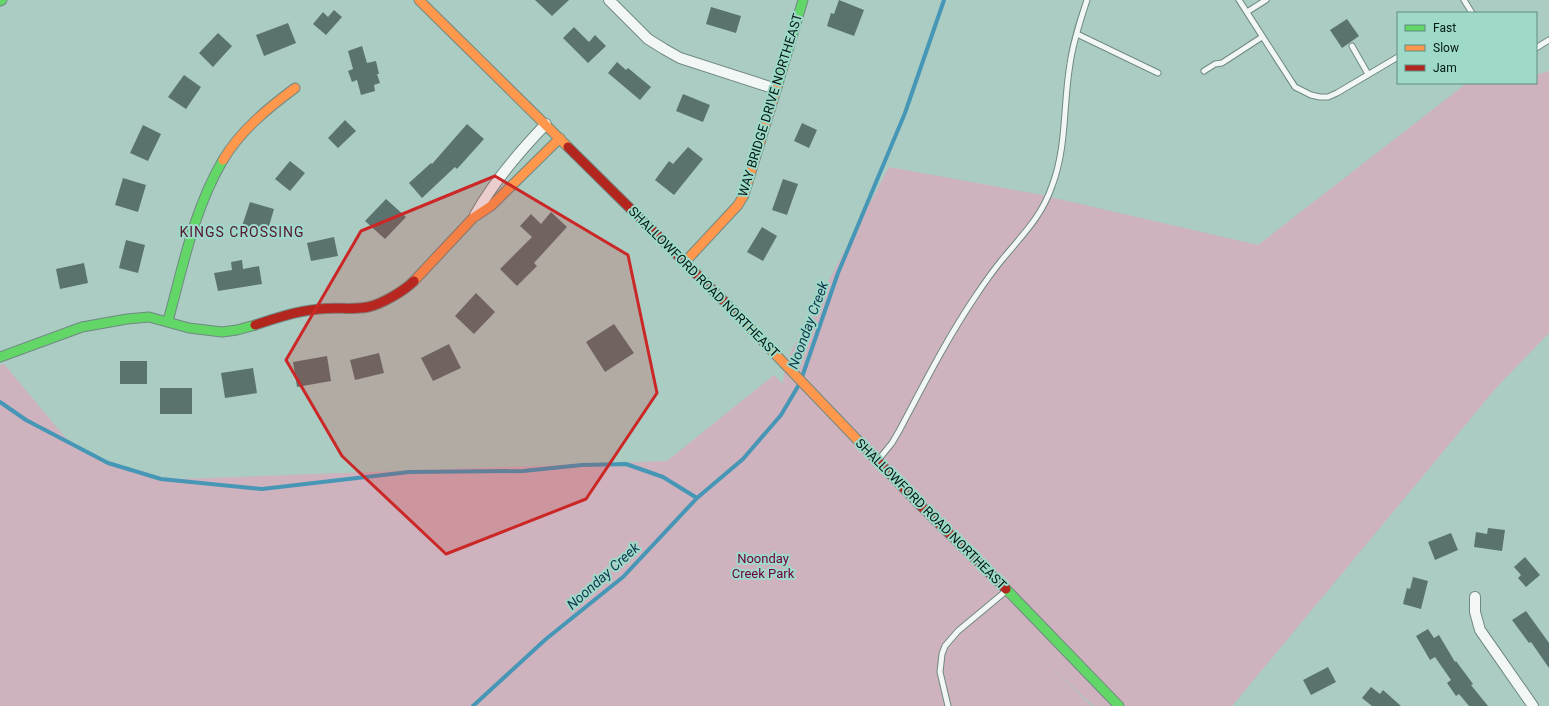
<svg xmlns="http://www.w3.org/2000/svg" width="1549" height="706" font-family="Roboto,sans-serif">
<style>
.green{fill:#ceb2bd}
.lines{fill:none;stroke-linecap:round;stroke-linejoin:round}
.stream{stroke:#4696b6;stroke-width:4}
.building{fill:#5b736f}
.lane-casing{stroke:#708983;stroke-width:7}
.street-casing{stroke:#708983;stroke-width:12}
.fast-casing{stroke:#708983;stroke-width:11}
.slow-casing{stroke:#708983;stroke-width:11}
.jam-casing{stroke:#708983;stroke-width:11}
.lane{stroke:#f2f7f6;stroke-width:5}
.street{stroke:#f2f7f6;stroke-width:10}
.fast{stroke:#63d668;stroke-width:9}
.slow{stroke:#ff974d;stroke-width:9}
.jam{stroke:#b3261e;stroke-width:9}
.marked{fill:#cb2727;fill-opacity:0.2;stroke:#cb2727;stroke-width:3;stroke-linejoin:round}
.labels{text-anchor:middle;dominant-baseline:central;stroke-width:4;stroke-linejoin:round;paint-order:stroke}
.street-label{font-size:13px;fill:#031914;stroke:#9ed9c9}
.park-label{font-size:13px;fill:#6e003c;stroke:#9ed9c9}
.neighbourhood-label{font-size:14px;letter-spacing:1px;fill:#561533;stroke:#9ed9c9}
.water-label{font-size:14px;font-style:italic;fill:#0f374c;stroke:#9ed9c9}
</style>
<rect width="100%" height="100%" fill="#abccc3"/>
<path class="green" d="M1549,71V333L1496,388L1232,706H1094L1043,660L1092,706H0V365L4,364L74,448L156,480L667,461L774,375L783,384L785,363L889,167L1037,194L1258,245L1467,83H1536V75Z"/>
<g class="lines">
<path class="stream" d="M802,377L838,273L905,113L944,0
M0,402L26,420L108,463L161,479L262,489L409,472L523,471L582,465L626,464L663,477L697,498
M473,706L546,639L623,577L697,498L743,459L781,415L800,383"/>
</g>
<path class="building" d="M535,0H569L552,16Z
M839,0L864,10L854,36L827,26L831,13L834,14Z
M711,7L741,16L736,33L706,24Z
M334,10L342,17L326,35L313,24L323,12L328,17Z
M1347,19L1359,36L1342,48L1330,30Z
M288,23L296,43L264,56L256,35Z
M574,27L589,42L595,35L606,46L588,63L563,38Z
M218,33L232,46L213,67L199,53Z
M362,46L367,63L376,61L379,74H377L380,83L374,85L375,91L361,95L357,80L352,82L348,71L353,69L348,51Z
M617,62L626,70L628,68L651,87L640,100L608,73Z
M184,75L201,87L186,109L168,97Z
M683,94L710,105L703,122L676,111Z
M345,120L356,131L338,148L328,138Z
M802,123L817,130L809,148L794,141Z
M467,124L484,139L457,169L455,167L422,198L409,183L431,163L432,164Z
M143,125L161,134L148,161L130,153Z
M688,147L703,159L674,195L655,180L669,161L673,164Z
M290,161L305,173L290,191L275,179Z
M123,178L146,185L138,212L115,205Z
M783,179L798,184L787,215L772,210Z
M386,199L406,217L385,239L365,221Z
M250,202L274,209L267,233L242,226Z
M551,212L567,227L534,263L537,266L517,286L500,269L532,237L520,226L531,214L541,224Z
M762,227L777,236L763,261L747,252Z
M334,237L338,256L311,261L307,243Z
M126,240L145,245L138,273L119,268Z
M242,260L243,269L259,266L262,284L218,291L214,273L232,270L231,262Z
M84,263L88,283L60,289L56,269Z
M476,293L495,312L474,334L455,316Z
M614,324L634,353L605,372L586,342Z
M449,344L461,368L433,381L421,358Z
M379,353L384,373L355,380L350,360Z
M327,356L331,381L297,387L293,362Z
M120,361H147V384H120Z
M253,368L257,393L225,398L221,373Z
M160,388H192V414H160Z
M1488,528L1505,530L1502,551L1474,547L1476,532L1487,534Z
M1451,533L1458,550L1435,560L1428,542Z
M1525,557L1540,575L1526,587L1518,578L1521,575L1514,567Z
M1413,577L1428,581L1421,609L1403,604L1407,588L1410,589Z
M1526,611L1549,643V668L1531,642L1529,643L1512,620Z
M1428,629L1434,638L1439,635L1455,662L1456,661L1473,684L1471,685L1488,706H1469L1459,694L1456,696L1447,683L1451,680L1435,657L1430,660L1416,636Z
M1328,667L1336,682L1311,695L1303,680Z
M1371,687L1380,694L1383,690L1401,706H1372L1362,698Z"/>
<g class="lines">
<defs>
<path id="lane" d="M1239,0L1295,87L1311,95L1320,97H1328L1337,93L1398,57
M1464,0L1472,13
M1247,12L1266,0
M1077,34L1158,73
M1352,46L1368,74
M1536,48L1549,40
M1204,71L1215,64L1222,63L1262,37
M879,459L892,443L899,431C923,386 946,340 975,297C983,285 992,272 1001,261C1022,235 1041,218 1052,186C1067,147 1063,105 1070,64C1073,42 1080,21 1087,0
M948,706L940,672L942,654L945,646L958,631L1006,591"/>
<path id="street" d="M609,0L648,39L664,49L680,58L776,89
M475,215C494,181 519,152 546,124
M1475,597V612L1480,630L1533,706"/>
<path id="fast" d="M0,1L2,0
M777,87L803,0
M168,321C183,266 194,209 223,160
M0,357L82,327L127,319L149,317L189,328L222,332L237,330L255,325
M1006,589L1119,706"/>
<path id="slow" d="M419,0L568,147
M223,160C240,131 268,108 295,88
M685,262L738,205L744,195L777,87
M414,281L473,218L491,206L560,138
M736,313L869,452"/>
<path id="jam" d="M568,147L736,313
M255,325C276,318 297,311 319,309C335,307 353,310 368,307C382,304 404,291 414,281
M869,452L918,503L1006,589"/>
</defs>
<use href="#lane" class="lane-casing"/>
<use href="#street" class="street-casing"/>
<use href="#fast" class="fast-casing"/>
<use href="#slow" class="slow-casing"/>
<use href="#jam" class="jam-casing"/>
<use href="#lane" class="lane"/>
<use href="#street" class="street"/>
<use href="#fast" class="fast"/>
<use href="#slow" class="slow"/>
<use href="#jam" class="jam"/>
</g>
<path class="marked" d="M495,176L628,255L657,393L586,499L446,554L342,456L286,360L361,231Z"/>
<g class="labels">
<g class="street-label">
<text transform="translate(770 105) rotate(-73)">WAY BRIDGE DRIVE NORTHEAST</text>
<text transform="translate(704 282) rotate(45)">SHALLOWFORD ROAD NORTHEAST</text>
<text transform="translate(931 514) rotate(45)">SHALLOWFORD ROAD NORTHEAST</text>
</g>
<g class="park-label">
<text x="763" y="558">Noonday<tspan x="763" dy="15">Creek Park</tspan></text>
</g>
<g class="neighbourhood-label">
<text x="242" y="232">KINGS CROSSING</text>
</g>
<g class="water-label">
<text transform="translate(808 325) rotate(-70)">Noonday Creek</text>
<text transform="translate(603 576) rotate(-42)">Noonday Creek</text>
</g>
</g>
<rect x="1397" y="12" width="140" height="72" fill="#9ed9c9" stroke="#608c81"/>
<rect x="1405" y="25" width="20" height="6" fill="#63d668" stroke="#608c81"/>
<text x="1433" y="32" font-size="12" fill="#031914">Fast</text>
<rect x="1405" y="45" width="20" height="6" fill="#ff974d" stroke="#608c81"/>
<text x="1433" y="52" font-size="12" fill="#031914">Slow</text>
<rect x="1405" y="65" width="20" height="6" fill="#b3261e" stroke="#608c81"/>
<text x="1433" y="72" font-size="12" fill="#031914">Jam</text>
</svg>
